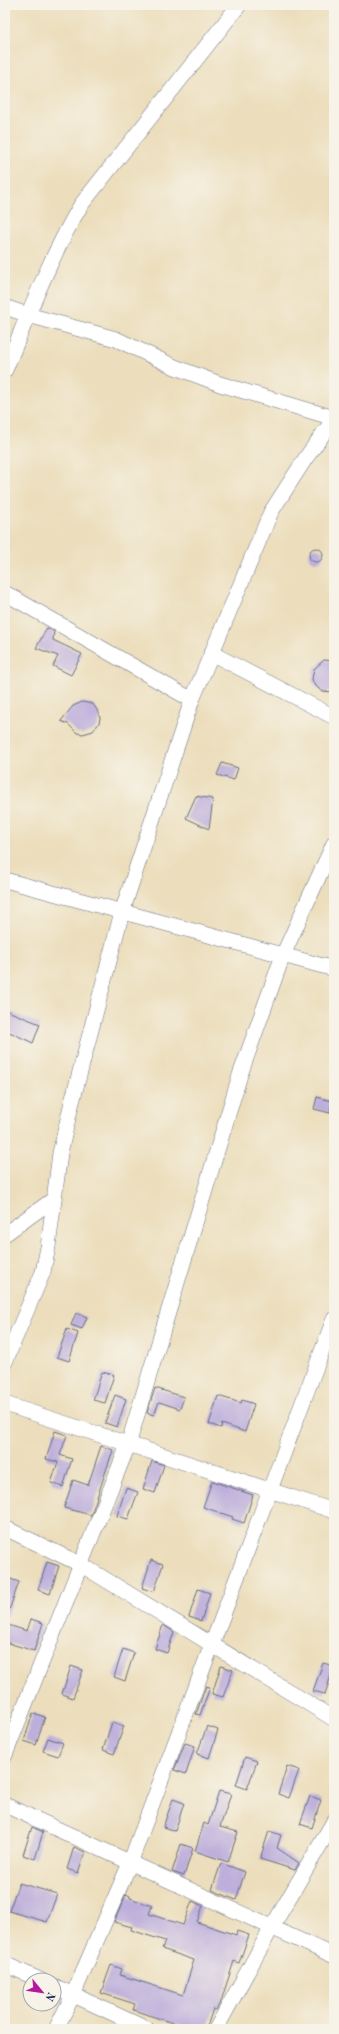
<svg xmlns="http://www.w3.org/2000/svg" width="339" height="2034" font-family="'Old Standard TT',serif">
<style>
.building{fill:#bdafdb}
.lines{fill:none;stroke-linecap:round;stroke-linejoin:round}
.street-casing{stroke:#646c7f;stroke-width:16}
.street{stroke:#fff;stroke-width:15}
</style>
<rect width="100%" height="100%" fill="#f7f3e8"/>
<filter id="ink" filterUnits="userSpaceOnUse"><feTurbulence type="fractalNoise" baseFrequency=".025" numOctaves="2"/><feDisplacementMap in="SourceGraphic" scale="8" xChannelSelector="R" yChannelSelector="G"/><feConvolveMatrix kernelMatrix="1 2 1 2 8 2 1 2 1" color-interpolation-filters="sRGB"/></filter>
<filter id="wash" filterUnits="userSpaceOnUse"><feTurbulence type="fractalNoise" baseFrequency=".012" numOctaves="4" result="noise"/><feDisplacementMap in="SourceGraphic" scale="16" xChannelSelector="R" yChannelSelector="G"/><feGaussianBlur stdDeviation="0.9" result="paint"/><feColorMatrix in="noise" values="0 0 0 0 0 0 0 0 0 0 0 0 0 0 0 0 0 1.4 0 .05"/><feComposite in="paint" operator="in"/></filter>
<g filter="url(#wash)">
<rect width="100%" height="100%" fill="#ecdebc"/>
<g id="blocks">
<path class="building" d="M309 555a7 7 0 1 1 14 0a7 7 0 1 1-14 0Z
M47,628L54,631L53,640L82,654L71,675L53,666L58,656L36,648Z
M324,660L334,661V692L321,691L314,684L312,679L314,669Z
M82,702L93,704L99,713L100,718L99,723L93,731L83,734L77,733L68,724L61,721L73,706Z
M222,763L238,768L234,780L217,775Z
M196,796L213,799L209,829L186,818Z
M5,1010L40,1024L33,1043L5,1030Z
M317,1097L332,1101L330,1113L314,1109Z
M76,1313L87,1317L82,1329L71,1325Z
M67,1329L78,1333L69,1361L57,1357Z
M102,1372L114,1375L105,1403L93,1400Z
M155,1388L184,1397L180,1409L159,1402L154,1415L147,1413Z
M115,1395L126,1399L117,1427L105,1423Z
M218,1396L241,1403L242,1400L254,1404L245,1432L222,1424L221,1428L209,1424Z
M55,1431L67,1435L60,1455L72,1459L63,1487L51,1483L58,1462L46,1459Z
M101,1446L113,1450L91,1515L64,1508L73,1480L88,1485Z
M152,1461L164,1465L155,1493L143,1489Z
M212,1481L253,1495L244,1523L232,1519L233,1517L203,1507Z
M126,1488L138,1492L128,1519L117,1516Z
M151,1560L163,1564L154,1592L142,1588Z
M47,1562L59,1566L50,1594L38,1590Z
M5,1577L19,1582L7,1616L5,1615Z
M198,1589L210,1593L201,1621L189,1617Z
M31,1619L43,1623L34,1651L5,1642V1624L27,1631Z
M163,1625L174,1632L167,1653L155,1649Z
M123,1649L134,1653L125,1681L114,1677Z
M323,1663L334,1666L325,1694L313,1691Z
M71,1666L83,1670L73,1698L62,1694Z
M221,1666L233,1670L223,1697L212,1694Z
M206,1686L210,1687L200,1715L196,1714Z
M33,1713L45,1717L36,1745L24,1741Z
M112,1722L124,1726L114,1754L103,1750Z
M207,1726L218,1730L209,1758L197,1754Z
M48,1738L63,1743L58,1756L43,1751Z
M185,1743L195,1746L186,1774L174,1770Z
M245,1757L257,1761L247,1789L236,1785Z
M287,1766L299,1770L289,1798L278,1794Z
M219,1791L231,1794L220,1827L238,1832L228,1862L195,1851L204,1823L208,1825Z
M310,1796L321,1800L312,1828L300,1824Z
M173,1799L184,1803L175,1831L163,1827Z
M32,1827L43,1832L35,1859L23,1855Z
M269,1831L281,1835L277,1848L299,1863L295,1870L260,1859Z
M181,1844L193,1848L184,1876L172,1872Z
M74,1847L85,1852L78,1873L67,1869Z
M221,1863L245,1872L236,1900L212,1890Z
M19,1883L57,1894L47,1922L9,1911Z
M126,1894L130,1896V1898L152,1906L149,1914L183,1925L192,1901L203,1906L197,1922L236,1935L237,1931L249,1935L239,1963L234,1961L221,2001L216,2010L213,2009L206,2029H191L133,2010L135,2004L101,1993L111,1965L122,1969L120,1975L183,1995L194,1960L162,1949L165,1941L131,1930L132,1927L114,1922Z"/>
</g>
</g>
<g filter="url(#ink)">
<use href="#blocks" fill-opacity="0" stroke="#646c7f" stroke-width="1"/>
<g class="lines">
<defs>
<path id="street" d="M5,307L28,315L116,339L175,367L220,384L334,418
M5,370C29,314 50,257 81,205L239,5
M5,593L192,700
M211,653L334,717
M5,880L334,969
M5,1234L54,1199
M5,1362L43,1272L48,1247L60,1153L71,1106L122,912L192,700L271,512L305,459L334,419
M5,1404L334,1511
M5,1528L80,1564L334,1719
M5,1755L128,1445L240,1075L283,955L334,843
M5,1805L334,1956
M5,1964L40,1980
M54,1986L147,2029
M56,2029L73,1995L130,1863L334,1319
M216,2029L272,1927L334,1821"/>
</defs>
<use href="#street" class="street-casing"/>
<use href="#street" class="street"/>
</g>
</g>
<rect width="339" height="2034" fill="none" stroke="#f7f3e8" stroke-width="20"/>
<g transform="translate(42 1992) rotate(119)"><circle r="19" fill="#f7f3e8" stroke="#9fa5b1"/>
<path d="M0-3L7 15L0 10L-7 15Z" fill="#b5179e"/>
<text y="-6" font-size="11" font-weight="bold" text-anchor="middle" fill="#1b2f5e">N</text>
</g>
</svg>
